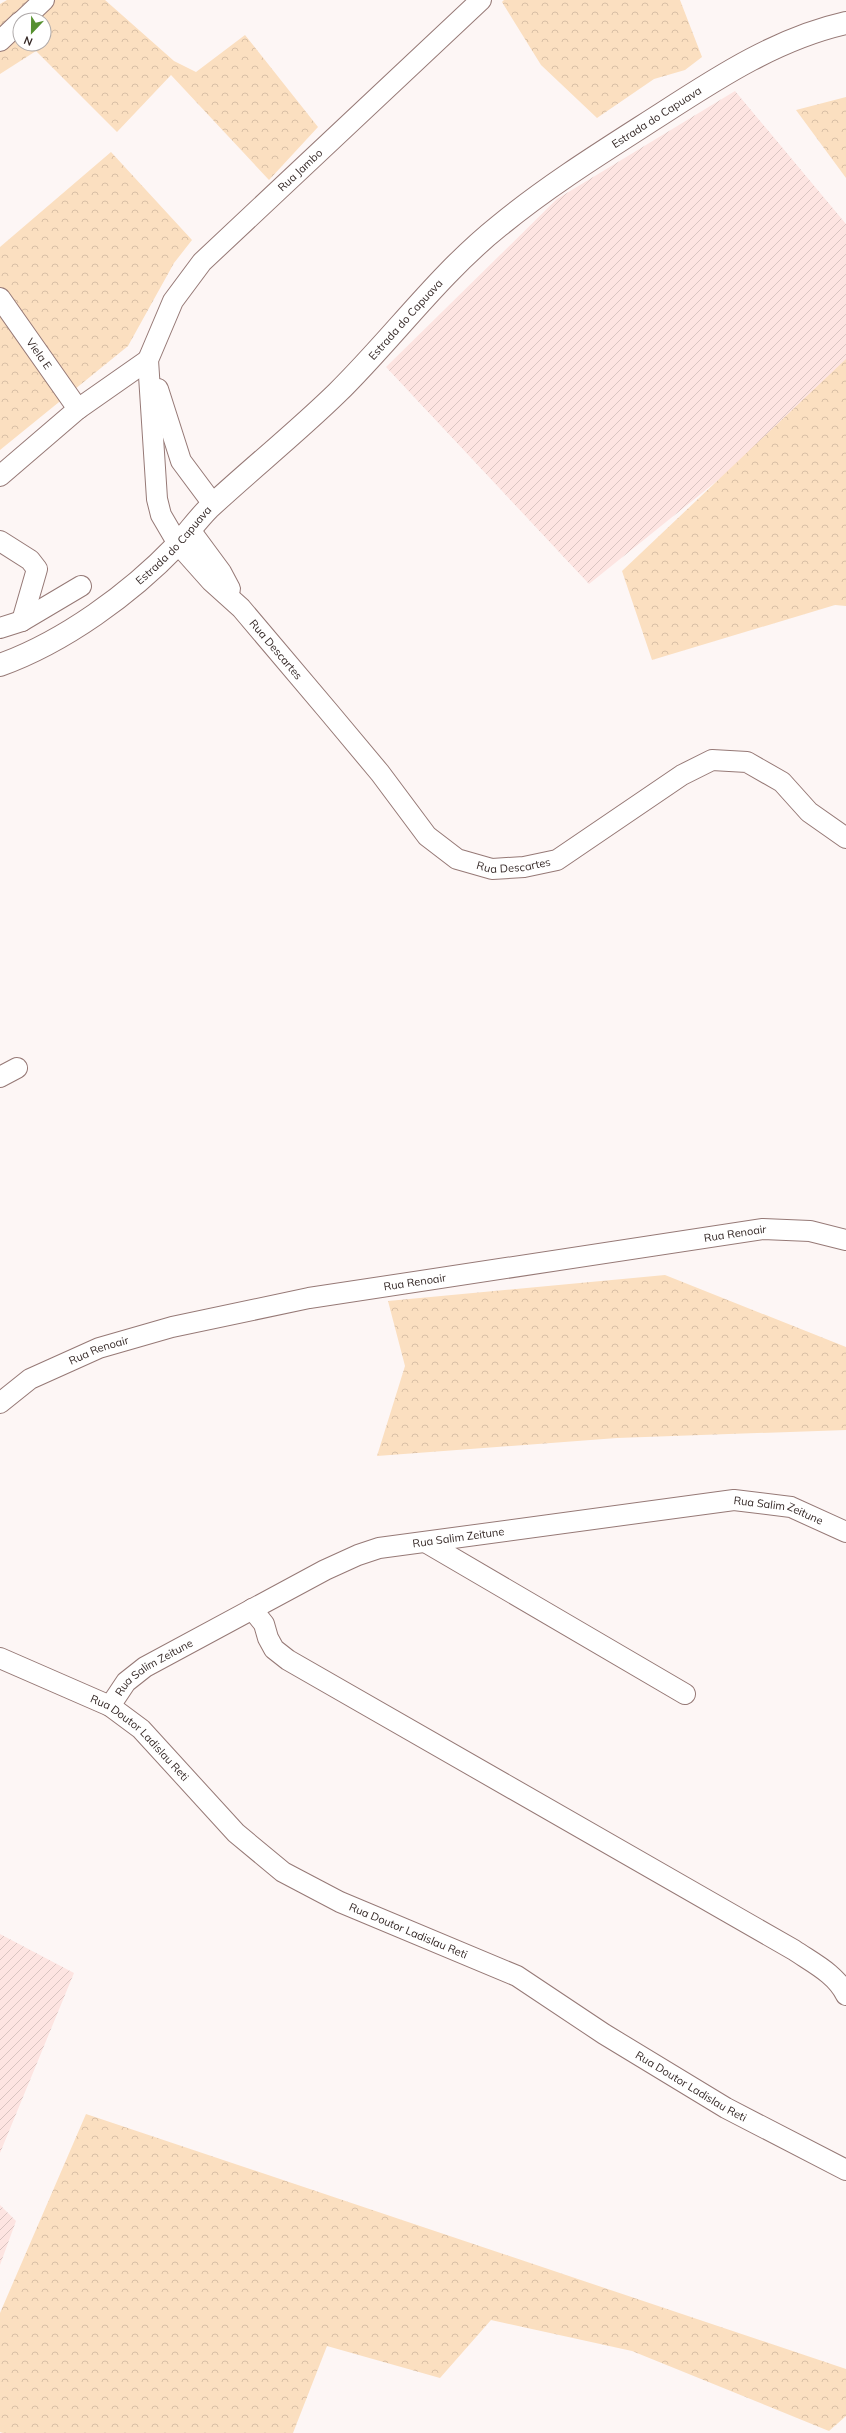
<svg xmlns="http://www.w3.org/2000/svg" width="846" height="2433" font-family="Mulish,sans-serif">
<style>
.industrial{fill:url(#industrial-furrows)}
.forest{fill:url(#forest-crowns);fill-rule:evenodd}
.lines{fill:none;stroke-linecap:round;stroke-linejoin:round}
.minor-casing{stroke:#967976;stroke-width:22}
.major-casing{stroke:#967976;stroke-width:24}
.minor{stroke:#fff;stroke-width:20}
.major{stroke:#fff;stroke-width:22}
.labels{text-anchor:middle;dominant-baseline:central;stroke-width:4;stroke-linejoin:round;paint-order:stroke}
.street-label{font-size:11px;fill:#352927;stroke:#fff}
</style>
<defs>
<pattern id="industrial-furrows" width="10" height="10" patternUnits="userSpaceOnUse"><rect width="10" height="10" fill="#fde4e1"/><path d="M-1 1l2-2M0 10L10 0M9 11l2-2" fill="none" stroke="#d9c4c1"/></pattern>
<pattern id="forest-crowns" width="20" height="18" patternUnits="userSpaceOnUse"><rect width="20" height="18" fill="#fbdfc0"/><path d="M2 6a3 3 0 1 1 6 0M12 15a3 3 0 1 1 6 0" fill="none" stroke="#d8bfa5"/></pattern>
</defs>
<rect width="100%" height="100%" fill="#fdf6f5"/>
<path class="industrial" d="M735,91L846,224V377L589,584L386,367L557,199Z
M0,1934L74,1973L0,2153Z
M0,2205L16,2221L0,2265Z"/>
<path class="forest" d="M7,0H105L174,61L196,72L245,35L318,127L269,180L171,75L117,132L36,51L0,74V4ZM20,20H44V44H20Z
M504,0H680L702,57L685,70L654,79L597,118L541,65L502,2Z
M846,97V178L796,110Z
M111,152L192,240L174,263L128,346L0,450V247Z
M846,359V606L835,605L652,660L622,571Z
M665,1275L846,1347V1430L617,1438L377,1456L405,1366L388,1301Z
M86,2114L846,2369V2416L829,2431L632,2351L491,2320L440,2378L327,2346L293,2433H3L0,2432V2313Z"/>
<g class="lines">
<defs>
<g id="minor">
<path id="s1" d="M481,0L202,262L173,301L148,360L157,499L161,515L178,544L211,581L241,608L329,712L380,773L427,836L457,859L492,869L524,867L557,860L682,775L712,760L747,762L782,782L809,812L846,838"/>
<path d="M23,20L44,0"/>
<path d="M0,41L20,22"/>
<path id="s2" d="M0,298L78,409"/>
<path d="M158,389L181,461L213,504"/>
<path d="M0,476L78,409L148,360"/>
<path d="M190,530L221,572L230,589"/>
<path d="M0,541L30,560L37,569L22,621"/>
<path d="M0,628L22,621L81,586"/>
<path d="M0,1077L17,1068"/>
<path id="s3" d="M0,1403L30,1379L99,1348L172,1327L309,1298L763,1229L810,1231L846,1240"/>
<path d="M427,1543L685,1694"/>
<path d="M252,1609L264,1624L268,1638L274,1649L288,1660L794,1950C813,1963 836,1974 846,1995"/>
<path id="s4" d="M0,1658L110,1706L141,1729L236,1833L283,1872L340,1902L517,1976L604,2034L726,2108L846,2170"/>
<path id="s5" d="M110,1706L126,1682L145,1667L325,1570L358,1555L379,1548L734,1500L791,1507L846,1532"/>
</g>
<g id="major">
<path id="s6" d="M0,665C64,642 130,594 177,545C188,533 197,520 209,508C251,469 296,433 337,393C392,339 439,274 499,226C550,184 607,149 663,113C720,76 779,38 846,23"/>
</g>
</defs>
<use href="#minor" class="minor-casing"/>
<use href="#major" class="major-casing"/>
<use href="#minor" class="minor"/>
<use href="#major" class="major"/>
</g>
<g class="labels">
<g class="street-label">
<text stroke="none"><textPath href="#s6" startOffset="861">Estrada do Capuava</textPath></text>
<text transform="translate(300 170) rotate(-43)">Rua Jambo</text>
<text stroke="none"><textPath href="#s6" startOffset="537">Estrada do Capuava</textPath></text>
<text stroke="none"><textPath href="#s2" startOffset="68">Viela E</textPath></text>
<text stroke="none"><textPath href="#s6" startOffset="213">Estrada do Capuava</textPath></text>
<text stroke="none"><textPath href="#s1" startOffset="829">Rua Descartes</textPath></text>
<text stroke="none"><textPath href="#s1" startOffset="1165">Rua Descartes</textPath></text>
<text stroke="none"><textPath href="#s3" startOffset="761">Rua Renoair</textPath></text>
<text stroke="none"><textPath href="#s3" startOffset="437">Rua Renoair</textPath></text>
<text stroke="none"><textPath href="#s3" startOffset="113">Rua Renoair</textPath></text>
<text stroke="none"><textPath href="#s5" startOffset="720">Rua Salim Zeitune</textPath></text>
<text stroke="none"><textPath href="#s5" startOffset="396">Rua Salim Zeitune</textPath></text>
<text stroke="none"><textPath href="#s5" startOffset="60">Rua Salim Zeitune</textPath></text>
<text stroke="none"><textPath href="#s4" startOffset="163">Rua Doutor Ladislau Reti</textPath></text>
<text stroke="none"><textPath href="#s4" startOffset="499">Rua Doutor Ladislau Reti</textPath></text>
<text stroke="none"><textPath href="#s4" startOffset="823">Rua Doutor Ladislau Reti</textPath></text>
</g>
</g>
<g transform="translate(32 32) rotate(202)"><circle r="19" fill="#ffffff" stroke="#aea9a9"/>
<path d="M0-3L7 15L0 10L-7 15Z" fill="#55902f"/>
<text y="-6" font-size="11" font-weight="bold" text-anchor="middle" fill="#352927">N</text>
</g>
</svg>
